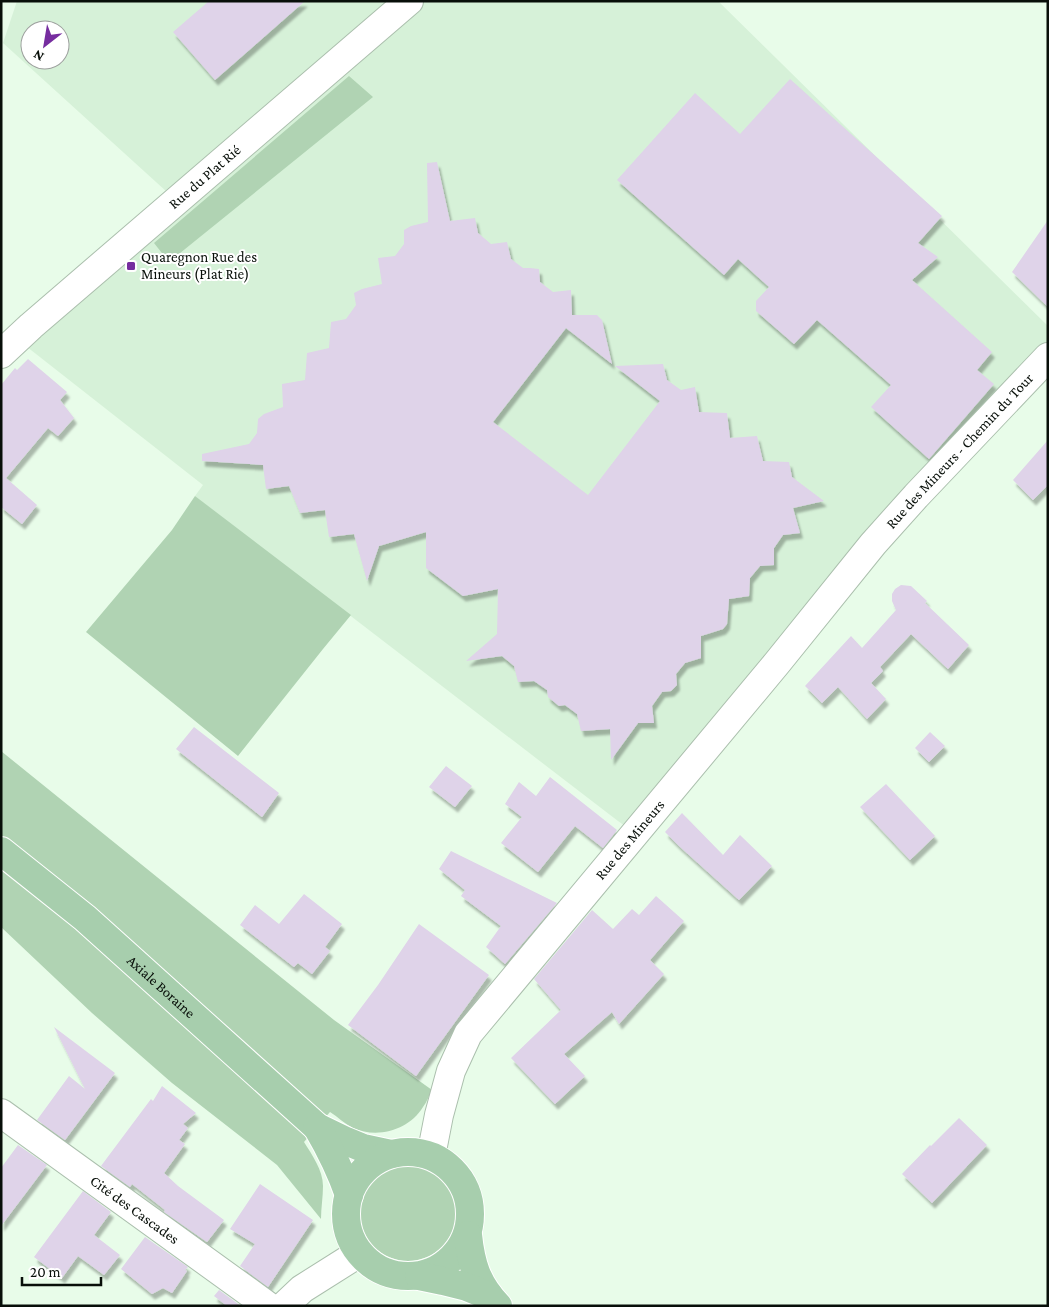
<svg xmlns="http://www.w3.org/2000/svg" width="1049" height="1307" font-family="'Crimson Pro',serif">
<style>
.built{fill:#d6f1d8;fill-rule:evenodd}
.green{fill:#b0d3b3}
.building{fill:#dfd3e9;filter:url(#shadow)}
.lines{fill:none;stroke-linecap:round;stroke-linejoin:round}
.minor-casing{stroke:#abbfad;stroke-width:30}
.primary-casing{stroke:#fff;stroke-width:30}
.minor{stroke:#fff;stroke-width:28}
.primary{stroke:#a7cead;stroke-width:28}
.poi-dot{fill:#762d9f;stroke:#fff;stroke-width:2}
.labels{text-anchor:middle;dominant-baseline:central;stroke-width:4;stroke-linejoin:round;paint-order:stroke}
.street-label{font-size:15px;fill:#080f09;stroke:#fff}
.poi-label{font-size:15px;fill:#080f09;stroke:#fff;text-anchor:start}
</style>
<defs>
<filter id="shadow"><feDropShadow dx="3" dy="5.5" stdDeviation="1" flood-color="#0004"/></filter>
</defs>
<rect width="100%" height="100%" fill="#e8fce9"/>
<path class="built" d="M17,1H391L167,192L3,43ZM30,30H60V60H30Z
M422,1H718L1048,326V345L635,833L618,821L197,498L195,496L203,485L22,343Z"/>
<path class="green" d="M349,76L373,97L169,262L154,243Z
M195,496L351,615L323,649L238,756L86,632L172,530Z
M1,751L334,1020L432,1090C429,1095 427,1102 423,1107C409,1130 378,1139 353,1128C345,1124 338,1117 330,1112L304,1142C312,1155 323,1170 323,1186C323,1197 321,1208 321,1219L277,1165L172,1083L92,1013L1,927Z
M360 1213a48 48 0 1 1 96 0a48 48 0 1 1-96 0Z"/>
<path class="building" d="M209,1H305L215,80L173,32Z
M790,79L942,216L918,243L938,257L912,280L992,352L977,370L994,384L929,459L871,407L891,385L817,320L794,344L756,311V301L769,287L738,259L724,275L617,180L695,93L740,134Z
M437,162L450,221L475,218L478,233L491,244L507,242L511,259L523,268H530L539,269L540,282L553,292L571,290L572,315H597L602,320L612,364L566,328L493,422L588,495L660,401L615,366L663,364L667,380L681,390L695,387L699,412L727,413L730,438L757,436L763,461L789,462L792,477L824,501L793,508L800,533L783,535L774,548V565L760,566L750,578L749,596L729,599L727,624L723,629L701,636V658L685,663L676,674L677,685L671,691L662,692L652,706L654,723H638L611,760L610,729L581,731L577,714L565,705L559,706L548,697L547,690L534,681L518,682L514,666L502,656L466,661L497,634L498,589L463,596L426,568V532L379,546L367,581L354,534L329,537L325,510L300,513L289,486L266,489L263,465L202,461V454L249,444L257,433L258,419L264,414L283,407L282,384L305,380L307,353L329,348L331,322L346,319L356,305L354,293L362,289L382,284L378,258L395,256L404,244V230L411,226L428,222L427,163Z
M1048,220V307L1012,272Z
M28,359L67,392L60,400L74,418L58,436L48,428L6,478L37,505L22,524L1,507V385L15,368L17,370Z
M1048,440V485L1033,500L1013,480Z
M901,585L911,586L927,601L925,603L969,645L948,669L911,634L880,667L883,671L871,683L886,699L867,719L838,687L822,703L805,686L851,636L862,648L896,610L892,601V594L895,589Z
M194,727L279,793L262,817L176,749Z
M930,732L945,746L929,762L915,748Z
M446,766L472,786L455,807L429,787Z
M550,777L617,830L603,848L575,826L538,872L501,843L522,817L505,804L519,782L536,796Z
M886,784L935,836L910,860L860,807Z
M682,813L723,855L740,835L772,866L739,900L679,846L665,832Z
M451,851L557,903L505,964L486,947L501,926L461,896L465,890L439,869Z
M304,894L342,924L325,947L330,951L312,974L298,963L294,967L240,925L255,905L279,924Z
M656,896L684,921L650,960L664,974L619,1024L612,1012L564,1054L585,1076L555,1104L511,1058L561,1010L534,979L592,910L613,929L632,909L639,915Z
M419,924L489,975L416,1076L348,1025L378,985Z
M54,1027L115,1073L65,1140L37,1120L69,1076L85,1089Z
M162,1086L196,1113L183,1124L188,1128L179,1140L185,1144L164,1173L178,1186L224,1220L207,1242L164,1212L165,1210L132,1184L130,1187L101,1166L151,1099L153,1101Z
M959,1118L987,1145L932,1203L902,1174L930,1145L931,1146Z
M18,1145L47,1165L1,1226V1168Z
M260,1184L313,1220L268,1287L240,1266L255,1244L230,1229Z
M83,1191L111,1212L94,1235L120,1255L104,1275L78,1256L62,1278L34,1257Z
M145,1237L188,1267L185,1270L187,1271L172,1293L163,1288L152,1294L121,1269Z
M219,1290L241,1306H227L214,1296Z"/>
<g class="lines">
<defs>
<g id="minor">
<path id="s1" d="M1,354L31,326L409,1"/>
<path id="s2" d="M1,1113L268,1306"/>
<path id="s3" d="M431,1156L439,1115L451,1071L468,1034L777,663L873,544L916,496L1048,357"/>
<path d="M284,1306L302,1289L359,1253"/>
</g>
<g id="primary">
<path id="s4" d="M1,851L85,918L317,1127L346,1141L363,1148L391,1154"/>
<path d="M317,1127C331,1151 340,1169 349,1195"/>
<circle cx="408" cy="1214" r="62"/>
<path d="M468,1235C471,1264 477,1284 498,1306"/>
<path d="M419,1276L443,1281L467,1287L489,1296"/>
</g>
</defs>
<use href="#minor" class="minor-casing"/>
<use href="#primary" class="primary-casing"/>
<use href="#minor" class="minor"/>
<use href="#primary" class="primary"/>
</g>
<rect class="poi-dot" x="126" y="261" width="10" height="10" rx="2.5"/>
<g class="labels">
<g class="street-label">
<text stroke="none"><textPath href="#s1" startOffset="270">Rue du Plat Rié</textPath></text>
<text stroke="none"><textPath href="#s3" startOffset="891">Rue des Mineurs - Chemin du Tour</textPath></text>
<text stroke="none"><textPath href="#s3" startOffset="381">Rue des Mineurs</textPath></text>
<text stroke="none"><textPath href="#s4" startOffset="210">Axiale Boraine</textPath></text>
<text stroke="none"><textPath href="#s2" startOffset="165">Cité des Cascades</textPath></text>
</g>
<g class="poi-label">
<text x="141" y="257">Quaregnon Rue des<tspan x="141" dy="17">Mineurs (Plat Rie)</tspan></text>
</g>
</g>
<rect width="1049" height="1307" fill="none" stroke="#080f09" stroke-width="5"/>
<g transform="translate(45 45) rotate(211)"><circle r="24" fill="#ffffff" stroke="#9c9f9d"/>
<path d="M0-4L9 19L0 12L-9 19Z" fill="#762d9f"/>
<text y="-8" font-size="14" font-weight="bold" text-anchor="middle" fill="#080f09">N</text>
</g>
<path d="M22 1277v8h79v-8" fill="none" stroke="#080f09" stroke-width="2.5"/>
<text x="30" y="1277" font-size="15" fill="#080f09" stroke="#ffffff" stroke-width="4" paint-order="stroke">20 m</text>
</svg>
